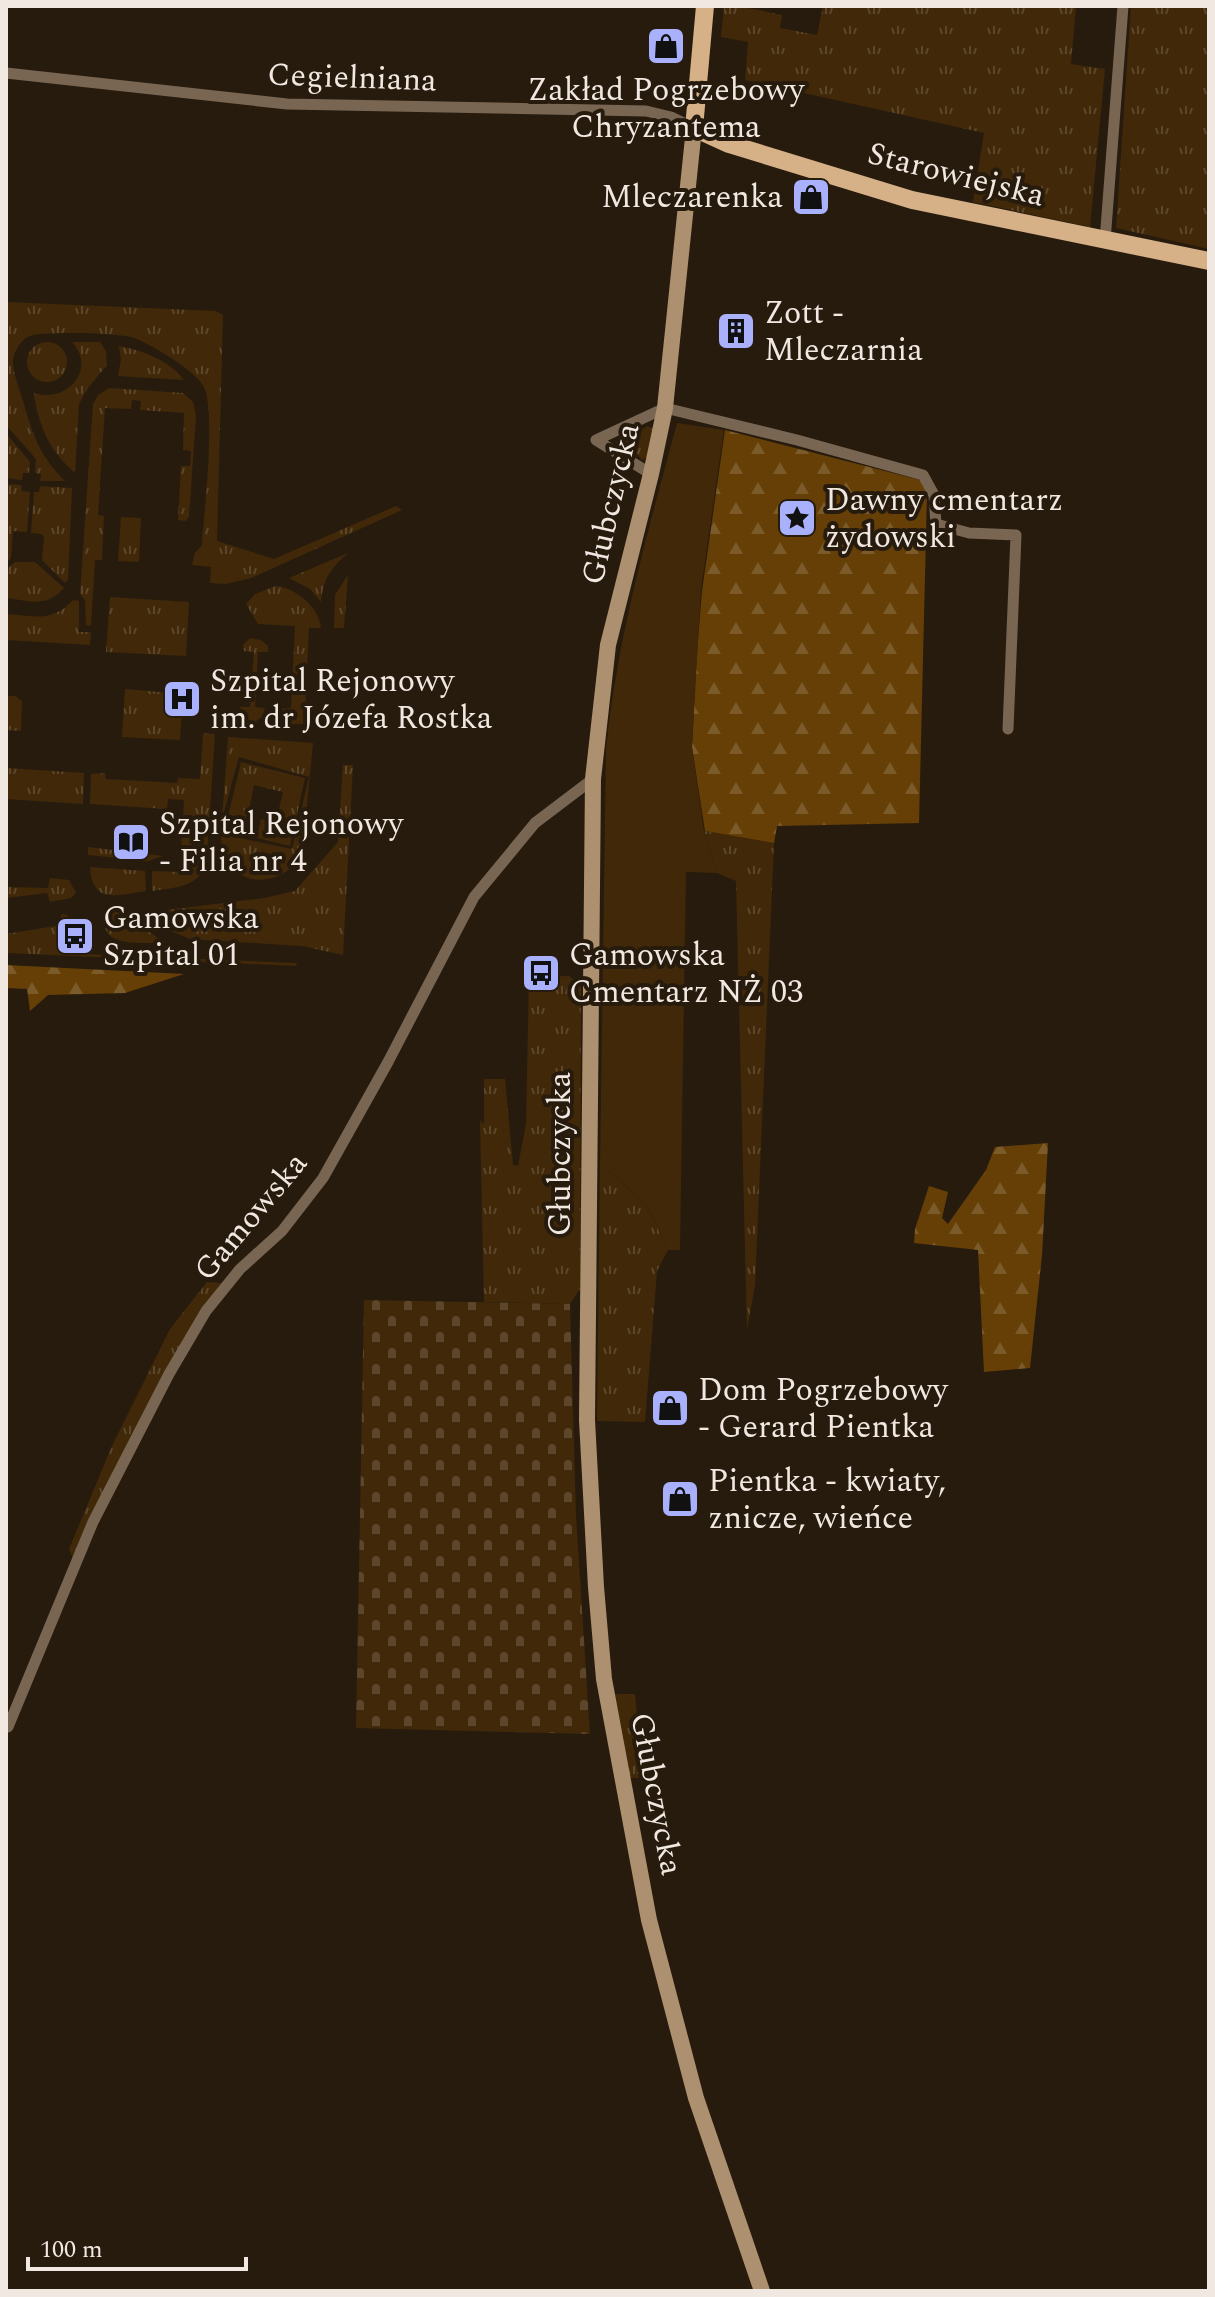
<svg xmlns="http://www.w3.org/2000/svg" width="1215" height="2297" font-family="Spectral,serif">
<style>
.grass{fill:url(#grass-tufts)}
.forest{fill:url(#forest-firs)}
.cemetery{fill:url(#cemetery-stones)}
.garden{fill:#402808}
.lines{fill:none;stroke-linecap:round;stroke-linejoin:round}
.street{stroke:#786652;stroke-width:11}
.secondary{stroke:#ad906f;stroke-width:16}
.primary{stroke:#d6b086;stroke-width:18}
.labels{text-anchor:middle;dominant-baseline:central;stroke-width:8;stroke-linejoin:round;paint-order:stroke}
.street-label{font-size:32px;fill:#f1e9e1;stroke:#271b0e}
.poi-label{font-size:32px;fill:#f1e9e1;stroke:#271b0e;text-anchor:start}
</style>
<defs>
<pattern id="grass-tufts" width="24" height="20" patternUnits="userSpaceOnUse" patternTransform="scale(2)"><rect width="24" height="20" fill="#402808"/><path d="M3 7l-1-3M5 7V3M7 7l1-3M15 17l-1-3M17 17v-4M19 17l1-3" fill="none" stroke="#5c472c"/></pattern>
<pattern id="forest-firs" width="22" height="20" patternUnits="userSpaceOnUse" patternTransform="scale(2)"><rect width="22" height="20" fill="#663f07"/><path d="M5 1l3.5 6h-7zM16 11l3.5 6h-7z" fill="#7c5b2b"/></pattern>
<pattern id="cemetery-stones" width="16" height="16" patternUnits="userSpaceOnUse" patternTransform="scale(2)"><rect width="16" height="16" fill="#402808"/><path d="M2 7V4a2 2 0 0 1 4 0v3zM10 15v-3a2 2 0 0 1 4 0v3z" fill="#5c472c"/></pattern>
</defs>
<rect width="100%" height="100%" fill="#271b0e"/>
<path class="grass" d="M724,6H738L782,15L780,28L817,35L823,6H1076L1071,64L1105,69L1090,227L973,202L984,133L745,80L748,42L721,37Z
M1131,6H1209V249L1116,228Z
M6,302L216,311L223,315L217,541L274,559L396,506L402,510L251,578L226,584L210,583L211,567L192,565L195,553L202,545C204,512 216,413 204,387C196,371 151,344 134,338C120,333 44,331 30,336C22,338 14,351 13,360C12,372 20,389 23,401C33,435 39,455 65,481H40L41,474L35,473L36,459L6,425Z
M27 362a20 20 0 1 1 40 0a20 20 0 1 1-40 0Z
M72,342H100L106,351L107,365L87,389L79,404L75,473C50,451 40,429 34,396V393C68,404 97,368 72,342Z
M119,346C141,350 171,361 184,380L118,376L121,359Z
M109,388L183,393L193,402L196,415L189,517L186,521L178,520L181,466H190L191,451L183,450L184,413L140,410L141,401L132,400L131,409L105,408L98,515L104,516L102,560H95L91,626L86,625L85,600L80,594L93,404L98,395Z
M648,426L653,429L647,457L642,460L636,453L615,442Z
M6,433L30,462L29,473H23L22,480L6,478Z
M6,484L21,485L22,491L30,492L27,532L13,531L11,558L6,563Z
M40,486L72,488L68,580L65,583L42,560L44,537L41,534L31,533L34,492H39Z
M121,517L141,518L139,562L118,561Z
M348,553C331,568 323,579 321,602L310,589L289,578Z
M15,562H35L64,588C46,608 31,601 6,598V570Z
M348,575L344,628H334L335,595Z
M276,586C296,588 319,607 321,628H309L305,710L316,712L308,724H286L279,715V709L291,708L295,626L258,624L246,604L255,594Z
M110,597L189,602L186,656L106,652Z
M73,600L79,601V632H91L90,645L6,640V614C35,616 52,623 73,600Z
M250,638L261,640L268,646V652H258L255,707L265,708L262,717L255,722L245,719L240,707H250L254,652L244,651L243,645Z
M125,689L183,694L180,740L122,737Z
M6,696H15L22,701L21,731L6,730Z
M203,733L215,734L207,855L203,857L181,854L184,800L168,799L167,809L90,804L91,774L105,773L106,779L177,783L178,778L200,779Z
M228,737L313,743L302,856C275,894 221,886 221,834L292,849L309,777L239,757L222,819Z
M241,762L305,778L290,846L257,838L261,819L276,822L283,792L254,785L247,820L240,825H226Z
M343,765H353L343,955L302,946L190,939L171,931L159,911L264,898L295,891L338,842Z
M6,768L84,773L83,804L6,799Z
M704,831L774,843L755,1285L747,1330L736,881L717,873Z
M88,847L163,856L148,861L88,855Z
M180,858L208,862C197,888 177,887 152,891V871L179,872Z
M90,867L145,871L146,891C117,895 92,905 90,867Z
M50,878L69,880L76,893L71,898L50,902L47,893L6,898V887L48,888Z
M113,911L120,913L166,943C150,942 109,948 105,927C103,919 107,915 113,911Z
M61,914L67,915L85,954L296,963L297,966L6,953V934L61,925Z
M569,976L581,985L580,1289L570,1304L484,1302L480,1120L484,1124V1079H505L513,1165L518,1166L526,1124L529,977Z
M600,1163L646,1204L668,1250L657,1271L645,1422L597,1421Z
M207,1282L221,1283L177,1353L73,1558L69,1549L112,1446L170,1329Z
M612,1694H635L643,1778H629Z"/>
<path class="forest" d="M725,430L920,480L927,493L919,823L777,826L774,843L705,831L692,747L696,665L702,591Z
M6,965L184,974L125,993L48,995L30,1011L27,989L6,988Z
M1048,1143L1042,1255L1030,1368L984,1372L978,1250L914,1243L915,1229L929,1186L948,1192L942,1218L948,1224L986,1170L995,1147Z"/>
<path class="cemetery" d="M364,1300L570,1304L576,1516L590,1734L356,1728Z"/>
<path class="garden" d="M677,423L724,430L701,590L692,747L704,831L717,873L686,872L680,1250H668L646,1204L600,1163L606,749C617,638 648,531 677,423Z"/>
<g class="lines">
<path class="street" d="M6,73L287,104L646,111L671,117L694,128
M1105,241L1123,6
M596,440L665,408L797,440L923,475L934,495L936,524L969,533L1016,535L1008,729
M596,440L651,474
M8,1727L93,1522L169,1374L206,1311L240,1269L282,1231L323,1178L388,1062L474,897L535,823L593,779"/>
<path class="secondary" d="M694,128L665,408L651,474L608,645L593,779L587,1420L596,1587L604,1679L649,1920L696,2098L762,2291"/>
<path class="primary" d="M705,6L694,128L729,144L912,200L1209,261"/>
</g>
<defs>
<symbol id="shop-square" viewBox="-11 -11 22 22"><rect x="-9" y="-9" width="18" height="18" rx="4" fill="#a9b0fc" stroke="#271b0e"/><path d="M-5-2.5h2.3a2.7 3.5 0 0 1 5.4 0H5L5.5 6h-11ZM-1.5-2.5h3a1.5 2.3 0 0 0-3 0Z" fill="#111"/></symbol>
<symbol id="building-square" viewBox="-11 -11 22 22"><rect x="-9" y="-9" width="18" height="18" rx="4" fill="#a9b0fc" stroke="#271b0e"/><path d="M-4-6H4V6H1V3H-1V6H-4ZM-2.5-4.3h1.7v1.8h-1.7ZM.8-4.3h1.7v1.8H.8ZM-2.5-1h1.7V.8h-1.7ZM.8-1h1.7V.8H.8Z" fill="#111"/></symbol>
<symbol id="sight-square" viewBox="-11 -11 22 22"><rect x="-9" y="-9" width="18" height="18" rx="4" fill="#a9b0fc" stroke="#271b0e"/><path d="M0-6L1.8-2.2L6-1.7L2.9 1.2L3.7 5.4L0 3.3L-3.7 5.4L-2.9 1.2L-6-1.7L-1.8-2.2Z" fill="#111"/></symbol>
<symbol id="hospital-square" viewBox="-11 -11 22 22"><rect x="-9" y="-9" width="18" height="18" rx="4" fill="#a9b0fc" stroke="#271b0e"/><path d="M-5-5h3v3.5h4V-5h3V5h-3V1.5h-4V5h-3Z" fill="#111"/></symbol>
<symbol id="library-square" viewBox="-11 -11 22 22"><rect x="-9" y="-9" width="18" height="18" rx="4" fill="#a9b0fc" stroke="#271b0e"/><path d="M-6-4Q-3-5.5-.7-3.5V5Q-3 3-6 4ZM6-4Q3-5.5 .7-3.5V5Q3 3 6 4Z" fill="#111"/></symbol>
<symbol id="bus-square" viewBox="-11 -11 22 22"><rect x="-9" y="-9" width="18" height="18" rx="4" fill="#a9b0fc" stroke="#271b0e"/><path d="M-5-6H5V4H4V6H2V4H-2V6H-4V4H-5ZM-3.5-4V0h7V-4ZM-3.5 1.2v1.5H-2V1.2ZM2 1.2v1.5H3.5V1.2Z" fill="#111"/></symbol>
</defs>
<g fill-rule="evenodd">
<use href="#shop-square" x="644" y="24" width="44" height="44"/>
<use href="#shop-square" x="789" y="175" width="44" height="44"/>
<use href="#building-square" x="714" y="309" width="44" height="44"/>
<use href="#sight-square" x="775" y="496" width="44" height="44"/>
<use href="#hospital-square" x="160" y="677" width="44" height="44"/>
<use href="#library-square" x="109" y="820" width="44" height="44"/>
<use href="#bus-square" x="53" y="914" width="44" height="44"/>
<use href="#bus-square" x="519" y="951" width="44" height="44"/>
<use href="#shop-square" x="648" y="1386" width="44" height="44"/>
<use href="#shop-square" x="658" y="1477" width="44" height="44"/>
</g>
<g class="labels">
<g class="street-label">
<text transform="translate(352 78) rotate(2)">Cegielniana</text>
<text transform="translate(956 175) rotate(14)">Starowiejska</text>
<text transform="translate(611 504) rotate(-77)">Głubczycka</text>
<text transform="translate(560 1154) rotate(-90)">Głubczycka</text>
<text transform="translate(251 1217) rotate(-50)">Gamowska</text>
<text transform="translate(656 1794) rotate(79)">Głubczycka</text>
</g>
<g class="poi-label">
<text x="666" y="90" text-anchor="middle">Zakład Pogrzebowy<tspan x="666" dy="37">Chryzantema</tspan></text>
<text x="783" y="197" text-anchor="end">Mleczarenka</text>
<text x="764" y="313">Zott -<tspan x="764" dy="37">Mleczarnia</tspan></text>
<text x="825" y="500">Dawny cmentarz<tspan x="825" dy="37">żydowski</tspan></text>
<text x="210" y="681">Szpital Rejonowy<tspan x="210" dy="37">im. dr Józefa Rostka</tspan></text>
<text x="159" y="824">Szpital Rejonowy<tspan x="159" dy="37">- Filia nr 4</tspan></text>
<text x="103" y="918">Gamowska<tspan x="103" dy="37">Szpital 01</tspan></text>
<text x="569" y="955">Gamowska<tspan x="569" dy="37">Cmentarz NŻ 03</tspan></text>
<text x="698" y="1390">Dom Pogrzebowy<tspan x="698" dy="37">- Gerard Pientka</tspan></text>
<text x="708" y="1481">Pientka - kwiaty,<tspan x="708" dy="37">znicze, wieńce</tspan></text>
</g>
</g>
<rect width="1215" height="2297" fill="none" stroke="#f1e9e1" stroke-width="16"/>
<path d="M28 2257v12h218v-12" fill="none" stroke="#f1e9e1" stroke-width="4"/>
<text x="40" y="2257" font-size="24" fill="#f1e9e1" stroke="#271b0e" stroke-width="6" paint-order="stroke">100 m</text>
</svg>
